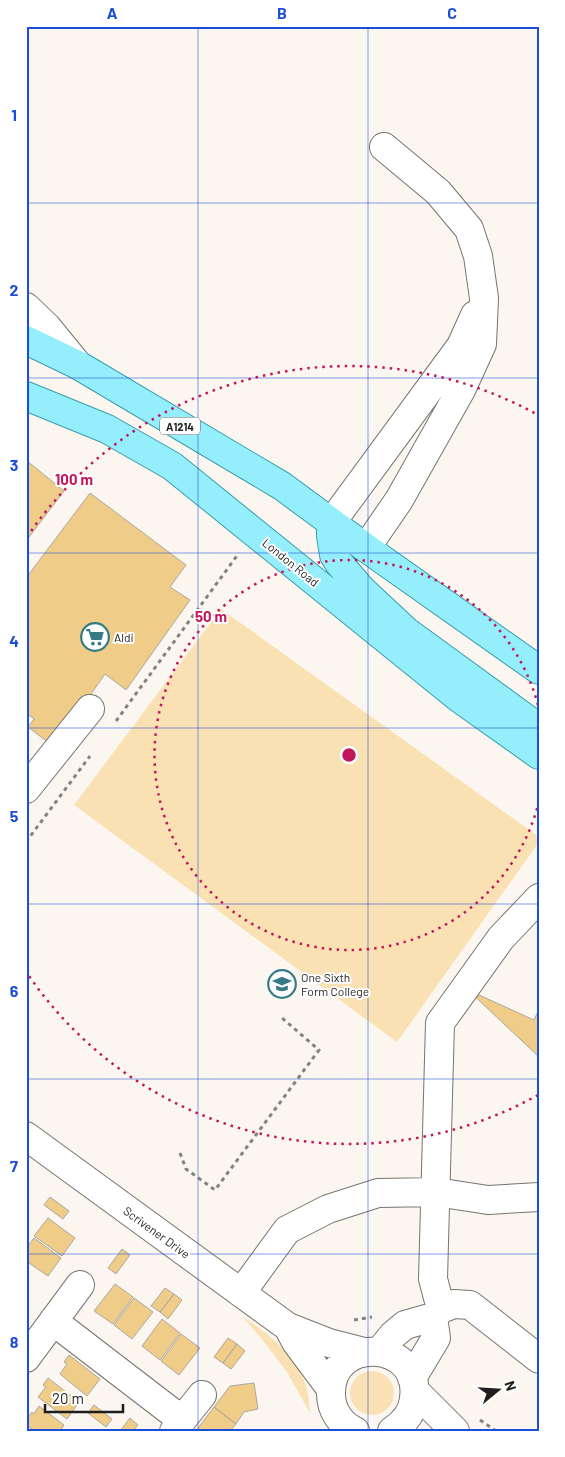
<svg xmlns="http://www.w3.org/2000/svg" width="565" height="1457" font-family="Barlow,sans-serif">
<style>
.green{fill:#fae1b3}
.building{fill:#f0cc89;stroke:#aca8a2}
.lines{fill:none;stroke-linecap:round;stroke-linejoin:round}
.minor-casing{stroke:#78746e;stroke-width:30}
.major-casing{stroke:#3c9dab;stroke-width:30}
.path{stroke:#85837e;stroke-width:3;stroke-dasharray:4 4;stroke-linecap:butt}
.minor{stroke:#fff;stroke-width:28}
.major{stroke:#94eefb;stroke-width:28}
.grid{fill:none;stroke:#1d4ed8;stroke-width:1;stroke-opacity:0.55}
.ring{fill:none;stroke:#c2185b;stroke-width:2.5;stroke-dasharray:2.5 5}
.labels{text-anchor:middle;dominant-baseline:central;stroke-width:4;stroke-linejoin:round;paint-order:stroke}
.shield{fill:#fff;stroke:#626260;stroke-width:1}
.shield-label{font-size:11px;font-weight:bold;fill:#1f1e1c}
.street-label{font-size:12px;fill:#1f1e1c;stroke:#fff}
.poi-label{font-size:12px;fill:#1f1e1c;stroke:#fff;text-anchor:start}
.centre{fill:#c2185b;stroke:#fff;stroke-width:2.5}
.ring-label{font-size:15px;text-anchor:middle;font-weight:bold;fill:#c2185b;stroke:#fff;stroke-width:4;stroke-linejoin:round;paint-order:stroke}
.neatline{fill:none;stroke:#1d4ed8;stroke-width:2}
.grid-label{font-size:16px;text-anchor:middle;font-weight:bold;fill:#1d4ed8}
</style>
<rect width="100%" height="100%" fill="#fbf7f0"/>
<path class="green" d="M221,609L539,837V842L397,1042L74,805Z
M242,1316C270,1335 301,1358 308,1394C309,1400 309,1407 310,1413L287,1372L261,1338Z
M350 1393a22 22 0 1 1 44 0a22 22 0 1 1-44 0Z"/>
<path class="building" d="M26,460L64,491L26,541Z
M90,493L186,565L170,587L190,600L126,690L105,674L54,747L28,727L34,719L26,713V578Z
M468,990L534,1020L539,1009V1057Z
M50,1197L69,1211L63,1219L44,1205Z
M48,1218L75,1238L62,1256L34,1236Z
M34,1238L61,1258L48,1276L26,1261V1248Z
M122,1249L130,1255L116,1274L108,1268Z
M115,1284L133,1297L113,1324L94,1311Z
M165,1288L174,1294L160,1312L151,1306Z
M174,1294L182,1300L168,1319L160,1312Z
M134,1298L153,1312L132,1339L114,1325Z
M162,1319L180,1333L160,1360L142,1346Z
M181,1334L200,1348L179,1375L161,1361Z
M228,1338L237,1344L223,1363L214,1357Z
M237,1344L245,1351L231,1369L223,1363Z
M69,1355L100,1379L87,1396L60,1374L67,1364L64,1362Z
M48,1378L79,1402L67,1419L38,1397L46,1387L43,1385Z
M254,1383L258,1409L244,1412L236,1424L214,1407L230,1386Z
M94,1405L112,1419L106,1427L88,1413Z
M39,1406L64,1425L60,1431H35L26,1425V1419L32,1412L34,1414Z
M214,1407L236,1424L230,1431H202L198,1428Z
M130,1418L138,1425L133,1431H120Z"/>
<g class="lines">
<defs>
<path id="minor" d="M26,307L47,327L78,365
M331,523L461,346L475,315
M366,548L399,500L461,390L482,344L484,298L478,256L469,229L438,192L384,147
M26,789L90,709
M26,1136L288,1327L329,1343L364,1352
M241,1293L287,1230L328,1209L378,1193L436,1192L488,1200L539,1197
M441,1309L433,1279L440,1023L501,938L539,898
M53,1321L182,1420L174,1431
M288,1327L296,1342L331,1389
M379,1352L393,1335L405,1325L433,1317L441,1309L454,1304L470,1305L539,1359
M26,1358L80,1285
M412,1378L436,1338L433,1317
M415,1391L455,1431
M182,1420L202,1395
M355,1431C341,1425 331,1410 331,1394C330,1334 422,1340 414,1398C413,1413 404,1423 392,1431"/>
<path id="major" d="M26,340L78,365L282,486L366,548L539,670
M26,396L107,429L172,466L459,698L539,755
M331,523V536L334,555L339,563L361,589L406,631L539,728"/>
</defs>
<use href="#minor" class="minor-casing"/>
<use href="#major" class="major-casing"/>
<path class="path" d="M116,721L239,553
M26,842L90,756
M180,1153L186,1169L215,1190L319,1050L282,1018
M354,1320L372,1317
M480,1420L496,1431"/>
<use href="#minor" class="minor"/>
<use href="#major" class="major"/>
</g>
<path class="grid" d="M198,26V1431M368,26V1431M26,203H539M26,378H539M26,553H539M26,728H539M26,904H539M26,1079H539M26,1254H539"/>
<g class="ring">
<path d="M539 801A195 195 0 1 1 539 709"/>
<path d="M538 1095A389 389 0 0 1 27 973M27 537A389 389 0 0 1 538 415"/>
</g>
<defs>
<symbol id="supermarket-ring" viewBox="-11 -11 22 22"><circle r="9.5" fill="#fff" stroke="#347b86" stroke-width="1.5"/><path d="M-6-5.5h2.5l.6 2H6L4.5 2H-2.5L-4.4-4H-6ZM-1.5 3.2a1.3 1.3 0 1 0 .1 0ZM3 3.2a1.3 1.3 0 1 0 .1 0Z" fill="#347b86"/></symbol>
<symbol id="university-ring" viewBox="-11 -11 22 22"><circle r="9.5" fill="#fff" stroke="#347b86" stroke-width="1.5"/><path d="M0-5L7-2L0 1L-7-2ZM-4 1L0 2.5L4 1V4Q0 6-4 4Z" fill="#347b86"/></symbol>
</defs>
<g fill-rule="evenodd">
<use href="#supermarket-ring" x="79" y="621" width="32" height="32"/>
<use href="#university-ring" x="266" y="968" width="32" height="32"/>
</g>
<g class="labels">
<rect class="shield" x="160" y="417.5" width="40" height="17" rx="4"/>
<g class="shield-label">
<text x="180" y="426">A1214</text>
</g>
<g class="street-label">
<text transform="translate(291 562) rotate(39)">London Road</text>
<text transform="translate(157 1232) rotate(36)">Scrivener Drive</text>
</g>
<g class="poi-label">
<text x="114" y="637">Aldi</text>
<text x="301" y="977">One Sixth<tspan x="301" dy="14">Form College</tspan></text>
</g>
</g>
<circle cx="349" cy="755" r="8" class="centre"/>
<g class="ring-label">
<text x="74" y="485">100 m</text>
<text x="211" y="622">50 m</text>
</g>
<rect width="565" height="1457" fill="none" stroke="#ffffff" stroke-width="55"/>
<g transform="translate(498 1390) rotate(72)" stroke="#ffffff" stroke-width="4" paint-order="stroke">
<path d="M0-4L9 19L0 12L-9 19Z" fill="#1f1e1c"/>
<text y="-8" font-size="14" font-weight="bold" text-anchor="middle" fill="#1f1e1c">N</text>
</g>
<path d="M45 1404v8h78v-8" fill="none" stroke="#1f1e1c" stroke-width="2.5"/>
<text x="52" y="1404" font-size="15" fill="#1f1e1c" stroke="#ffffff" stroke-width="4" paint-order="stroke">20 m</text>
<rect x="28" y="28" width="510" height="1402" class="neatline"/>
<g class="grid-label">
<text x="112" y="19">A</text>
<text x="282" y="19">B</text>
<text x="452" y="19">C</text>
<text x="14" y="121">1</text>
<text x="14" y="296">2</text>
<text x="14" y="471">3</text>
<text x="14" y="647">4</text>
<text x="14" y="822">5</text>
<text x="14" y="997">6</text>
<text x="14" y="1172">7</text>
<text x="14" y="1348">8</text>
</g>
</svg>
